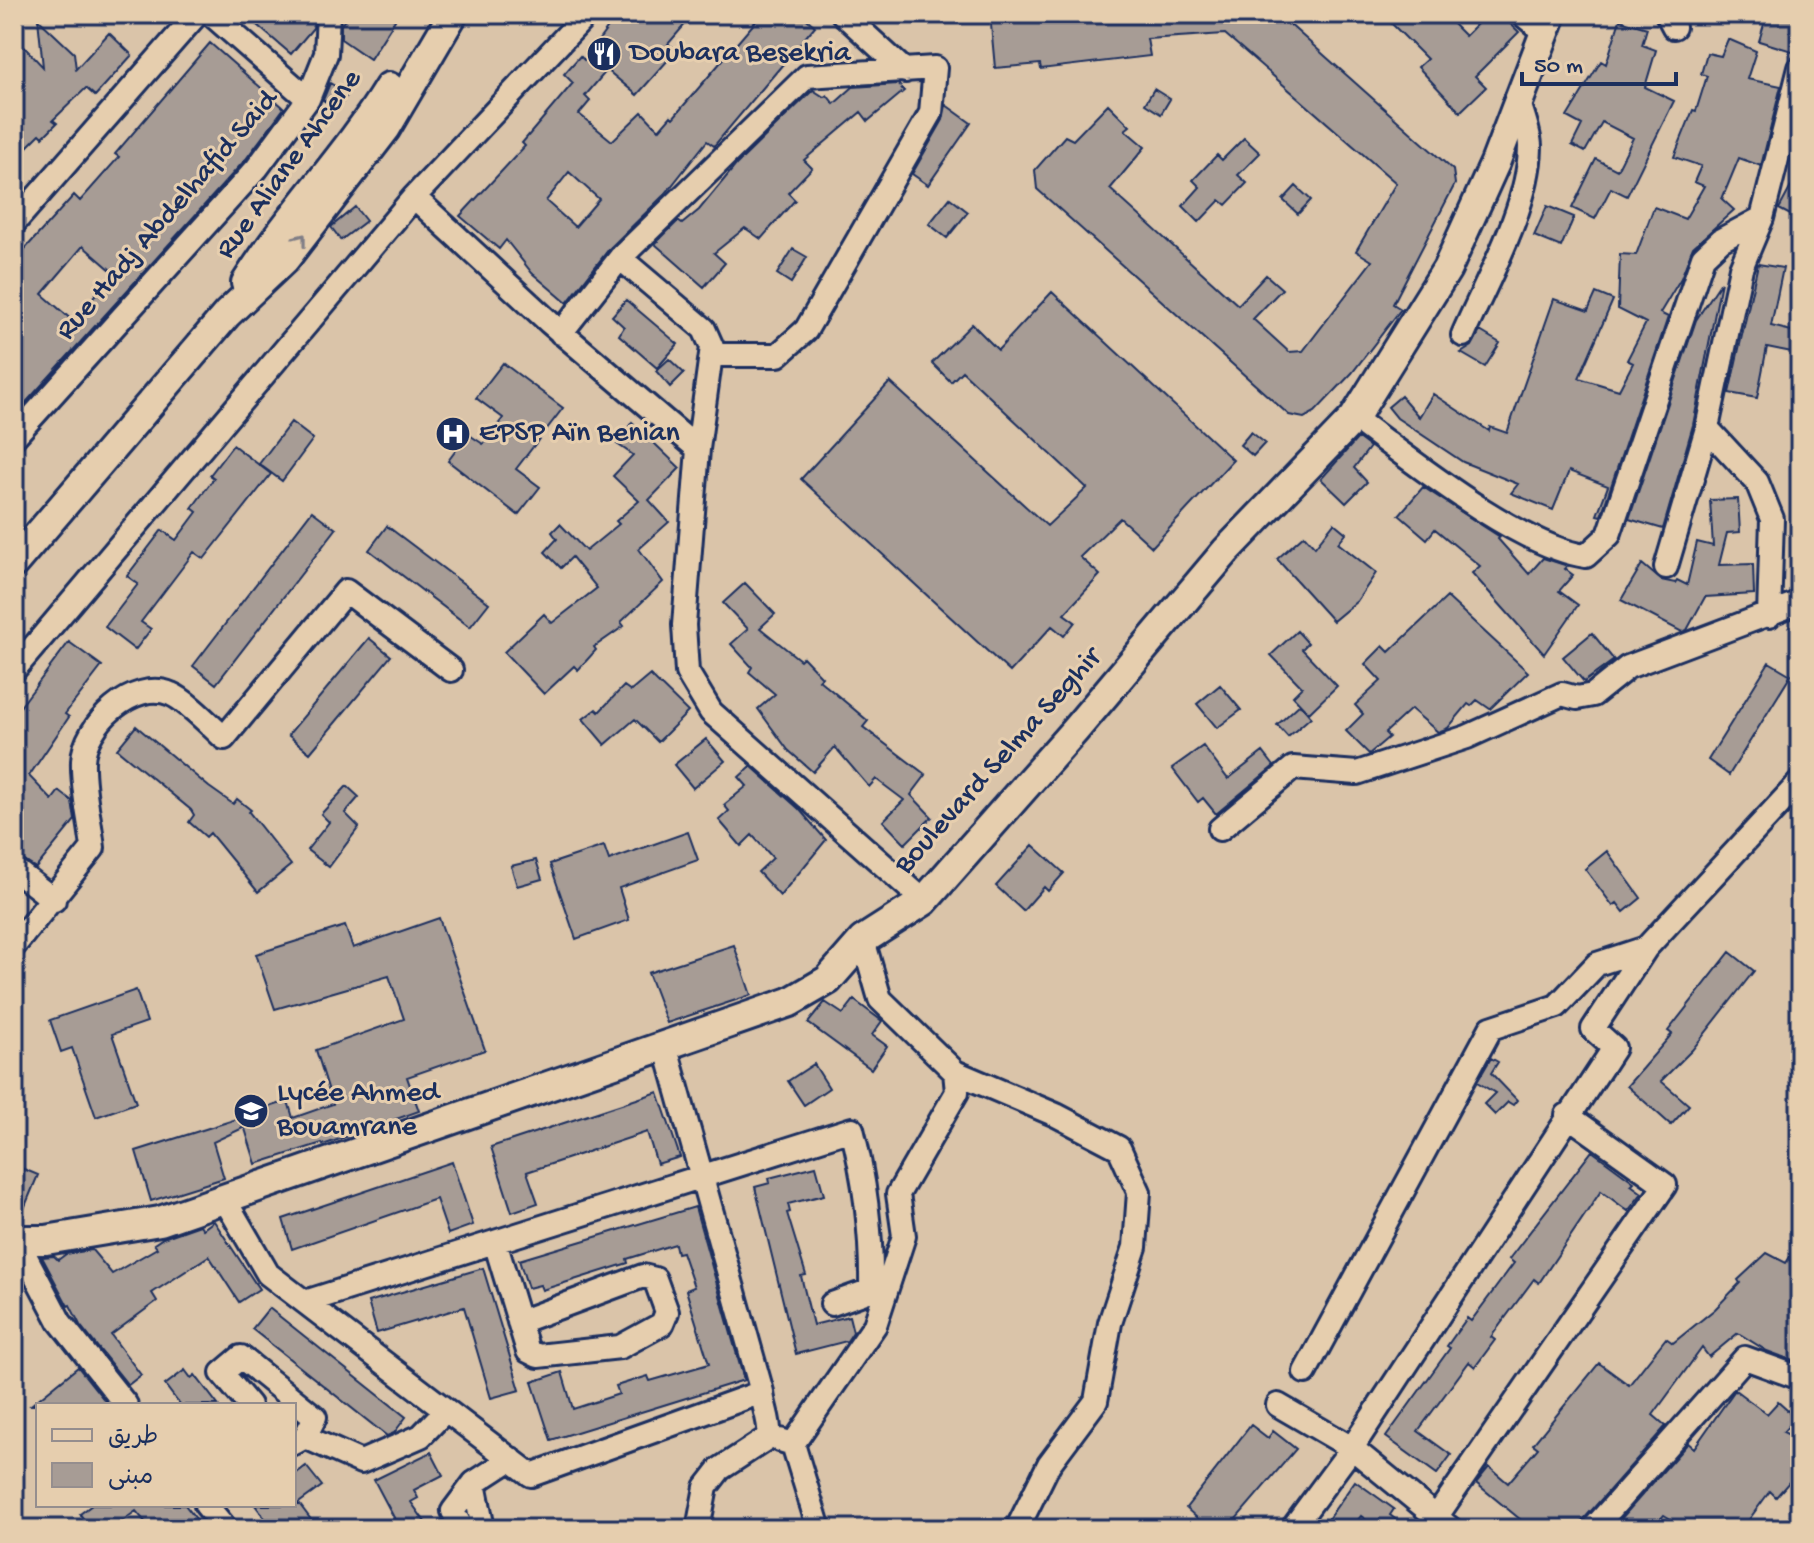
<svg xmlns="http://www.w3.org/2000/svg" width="1814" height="1543" font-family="'Gochi Hand','Playpen Sans Arabic',sans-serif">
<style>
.building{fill:#a79c95;stroke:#1b2f5e;stroke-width:2;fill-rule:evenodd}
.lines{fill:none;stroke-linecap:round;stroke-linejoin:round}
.minor-casing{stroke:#1b2f5e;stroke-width:28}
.major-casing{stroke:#1b2f5e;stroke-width:34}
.minor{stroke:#e6ceae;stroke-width:22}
.major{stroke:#e6ceae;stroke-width:28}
.oneway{stroke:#807e86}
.labels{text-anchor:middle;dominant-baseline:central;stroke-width:6;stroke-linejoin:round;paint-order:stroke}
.poi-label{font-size:30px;fill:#1b2f5e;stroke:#e6ceae;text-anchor:start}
.street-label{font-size:30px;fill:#1b2f5e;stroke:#e6ceae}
</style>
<rect width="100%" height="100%" fill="#dac4a9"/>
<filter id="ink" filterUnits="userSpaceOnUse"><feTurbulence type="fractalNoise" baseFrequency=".0125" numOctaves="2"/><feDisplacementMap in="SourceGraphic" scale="16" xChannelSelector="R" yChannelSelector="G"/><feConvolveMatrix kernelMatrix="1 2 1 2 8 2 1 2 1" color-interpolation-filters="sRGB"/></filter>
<g filter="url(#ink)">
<path class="building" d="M244,14H310L314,17L313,28L291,54Z
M349,14H385L395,20L370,59L341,39V25Z
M618,14H694L668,44L677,50L637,95L607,70L585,96L590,101L579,114L612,141L642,112L659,130L671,116L673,118L762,14H801L815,26L714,146L707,141L666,193L609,249L567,303L532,273L506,240L499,249L460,216L525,146L522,143L573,83L564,74L580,56L584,60ZM569,172L599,199L575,227L546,201Z
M990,14H1278L1453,170L1455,184L1393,304L1401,309L1352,373L1315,412L1304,418L1289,415L1037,189L1035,170L1065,136L1073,140L1108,104L1130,126L1125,130L1145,147L1110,189L1238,305L1266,275L1282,289L1253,319L1289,352L1303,351L1372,261L1356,251L1396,183L1225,34L1147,39L1150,56L1041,69L1040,64L995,68Z
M1382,14H1443L1465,36L1487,14H1500L1519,32L1475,76L1486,87L1460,112L1418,67L1427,59Z
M1767,14L1800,21L1795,52L1759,41Z
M38,19L74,53L76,69L109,33L132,55L95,96L86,88L53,120L57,123L43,137L40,134L14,160V36L43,67Z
M1620,20L1647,28L1642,45L1656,50L1645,87L1674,101L1627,196L1611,188L1595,219L1572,208L1596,159L1617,170L1633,138L1602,122L1585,152L1572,145L1582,125L1567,117L1601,61L1606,64Z
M1728,39L1756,51L1747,79L1781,86L1761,166L1739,158L1722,199L1734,210L1693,247L1681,278L1660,313L1668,317L1601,516L1597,515L1608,486L1569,471L1553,510L1511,493L1518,484L1463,462L1397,418L1388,407L1401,396L1419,417L1433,394L1489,431L1490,427L1507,433L1554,299L1588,311L1596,293L1613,300L1579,378L1619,390L1633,363L1627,360L1646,323L1618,309L1620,254L1636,255L1654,207L1685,219L1704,186L1694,182L1701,166L1674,157L1693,110L1696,111L1707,76L1701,74L1707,53L1721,56Z
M210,43L284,108L246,159L20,409L14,403V261L74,195L80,201L119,157L115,154ZM83,246L112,271L111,276L73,321L42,294Z
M330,83L348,94L338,109L323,100Z
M898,84L904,91L868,121L861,112L804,160L812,168L788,193L795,200L761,239L745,228L714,253L725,263L704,287L655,244L678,221L682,224L699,210L736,165L813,90L824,97L827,95L834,104L853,87Z
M1154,89L1170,99L1161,114L1145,104Z
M946,105L971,123L928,185L912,174L943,120Z
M1244,138L1260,153L1238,175L1247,183L1226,205L1220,200L1199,222L1183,206L1200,187L1193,180L1217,155L1222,160Z
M1800,170V220L1779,209Z
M1296,186L1311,200L1298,214L1283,200Z
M950,198L968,212L947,238L929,224Z
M1547,206L1574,217L1561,247L1534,236Z
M355,207L366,221L341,240L331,227Z
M793,249L807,257L791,283L777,274Z
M1758,264L1783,268L1771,326L1800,333V339L1797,353L1767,347L1757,398L1729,393Z
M1721,282L1693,425L1663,529L1629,519L1696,320Z
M1052,292L1233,460L1152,547L1120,518L1080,557L1100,575L1064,614L1075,622L1064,636L1052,626L1010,672L801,479L890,382L1047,526L1087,488L962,371L951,382L932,363L972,324L998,350Z
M626,300L678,344L657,368L619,335L624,327L612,316Z
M1480,331L1500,343L1485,367L1461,353L1472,346Z
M669,359L684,373L670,387L656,371Z
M503,363L563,408L516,469L540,487L518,515L448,461L468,434L483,444L503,418L476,398Z
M291,422L313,439L282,481L259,464Z
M632,422L680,468L649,500L669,522L639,549L663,582L621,622L624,626L594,647L596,650L578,670L574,666L544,694L504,652L544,614L552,623L597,588L572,557L561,568L545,552L557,539L552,532L560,524L586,551L619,524L616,521L639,501L613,476L633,455L617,444Z
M1251,432L1265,443L1253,456L1240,445Z
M1358,438L1370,447L1354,468L1367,482L1346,503L1321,479Z
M233,445L271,474L204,559L194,552L141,622L151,629L135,650L105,627L138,584L127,576L162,530L176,540L197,512L192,508L214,478L210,475Z
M1423,487L1500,537L1498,539L1529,574L1543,558L1568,566L1565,569L1573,575L1559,591L1578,605L1544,654L1472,573L1480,566L1435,529L1427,539L1399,515Z
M1738,499L1740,532L1727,533L1719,565L1753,564L1754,594L1705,597L1687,630L1682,632L1621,600L1642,564L1661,580L1675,583L1677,580L1687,585L1697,542L1713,546L1710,500Z
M312,511L336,529L216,684L193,666Z
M1334,523L1346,533L1338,543L1376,573L1357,601L1333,621L1277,559L1304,535L1315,547Z
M387,526L489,603L470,627L369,550Z
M745,583L775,614L760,628L800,660L803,657L822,677L819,680L868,721L863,727L926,775L911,795L932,817L905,844L883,821L904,800L876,779L869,787L835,747L813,772L788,750L758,709L775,694L749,672L752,667L731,644L748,629L723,603Z
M1447,597L1528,672L1490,709L1477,700L1471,706L1468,704L1448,728L1438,732L1411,709L1385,733L1389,737L1369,754L1346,731L1363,714L1355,705L1381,681L1365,664L1383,646L1389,652Z
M1297,631L1308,643L1302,649L1337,686L1309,713L1293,696L1302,687L1271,655Z
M1592,633L1614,660L1584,682L1563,657Z
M369,638L391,656L310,753L288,735Z
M69,642L102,666L65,714L69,717L29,776L52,800L59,791L72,801L75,820L36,868L14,855V715Z
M1769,662L1791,675L1729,775L1708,760Z
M650,675L688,712L658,742L635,719L605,745L583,719L596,709L599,712L624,686L631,691Z
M1220,685L1241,710L1217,728L1197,704Z
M1300,704L1311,717L1288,737L1277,725Z
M136,726L209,787L233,804L237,799L251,810L249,812L291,865L258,892L210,833L206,837L189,822L194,815L191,810L117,749Z
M706,739L725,761L693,788L674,765Z
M1203,746L1228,779L1263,752L1274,766L1216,814L1203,798L1198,802L1172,768Z
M751,766L799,809L826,840L780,896L758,872L773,858L752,835L741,846L719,820L729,811L724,805L747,786L739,777Z
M347,786L359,797L345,813L359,827L329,867L307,850L329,822L321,814Z
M688,832L698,860L619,888L629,920L576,939L550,864L604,846L609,860Z
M1033,845L1064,873L1048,891L1044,887L1023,911L996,886Z
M1607,851L1641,898L1624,912L1617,903L1613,906L1585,869Z
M536,860L542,879L517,886L511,866Z
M439,918L485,1050L407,1077L419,1111L323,1145L322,1143L256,1164L241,1116L288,1101L293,1118L333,1104L316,1050L404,1019L389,976L275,1009L256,954L345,926L353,948Z
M734,945L751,995L667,1023L648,973Z
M1730,952L1754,971L1692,1050L1661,1081L1689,1105L1671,1125L1627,1086L1672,1034L1668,1031Z
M136,990L147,1022L112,1034L136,1103L96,1117L72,1048L61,1052L50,1020Z
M854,1000L882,1021L872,1035L887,1046L871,1069L808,1023L825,1002L843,1014Z
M1491,1058L1498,1062L1491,1073L1517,1100L1513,1105L1508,1102L1495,1115L1484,1104L1495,1093L1477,1082Z
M814,1064L829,1088L804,1105L788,1081Z
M658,1092L680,1157L657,1164L647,1132L527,1172L538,1203L512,1212L491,1147Z
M240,1118L243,1128L213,1142L224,1178L151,1201L136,1151Z
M1592,1151L1634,1182L1631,1185L1642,1193L1628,1211L1601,1191L1539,1283L1534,1279L1491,1337L1495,1340L1475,1367L1469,1362L1418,1431L1451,1455L1437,1474L1386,1437L1450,1348L1447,1346L1467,1318L1471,1321L1514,1263L1509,1259Z
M452,1162L473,1225L448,1234L436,1199L292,1249L283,1219Z
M14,1165L38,1175L18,1223H14Z
M816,1166L824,1195L788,1204L790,1212L787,1213L806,1275L801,1276L813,1325L849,1316L853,1332L847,1341L796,1354L755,1187L770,1183L769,1178Z
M695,1207L744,1380L551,1440L532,1382L562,1372L573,1409L619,1394L616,1386L648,1376L650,1381L709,1364L686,1290L694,1287L682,1252L677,1253L675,1244L627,1259L628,1263L542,1290L540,1285L528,1288L519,1260Z
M214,1221L259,1289L239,1302L209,1256L152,1293L157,1301L111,1335L141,1375L128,1385L80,1325L70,1305L68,1306L42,1257L54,1256L58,1260L66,1254L92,1250L112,1274L157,1248L154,1244L163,1238L200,1225L203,1229Z
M1800,1241V1344L1794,1361L1767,1351L1738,1333L1709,1357L1702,1348L1653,1415L1666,1426L1583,1520L1579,1529H1532L1476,1483L1489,1467L1508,1483L1538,1448L1533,1444L1599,1363L1629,1385L1666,1338L1673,1343L1715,1309L1740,1283L1738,1280L1767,1253L1786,1263Z
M483,1268L520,1390L491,1398L464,1307L377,1333L368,1302Z
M269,1308L406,1417L394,1433L387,1436L252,1329Z
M78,1367L105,1401L100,1405H31Z
M185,1370L191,1378L195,1375L218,1405H180L165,1385Z
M1735,1390L1767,1414L1778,1402L1796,1418L1783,1432L1800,1440L1790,1466L1798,1472L1776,1497L1770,1491L1742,1529H1687L1664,1515L1652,1529H1612L1688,1443L1694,1448Z
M1251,1425L1268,1438L1273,1431L1296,1449L1235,1520L1246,1529H1209L1186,1508Z
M431,1452L443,1475L414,1490L418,1498L411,1502L430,1529H400L374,1480Z
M306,1466L322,1486L296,1505H300L318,1529H273L255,1505H294V1475Z
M1355,1481L1394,1509L1390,1515L1408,1529H1378L1361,1516L1351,1529H1321Z
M92,1505H185L204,1529H151L136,1511L111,1529H91L80,1514Z"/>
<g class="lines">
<defs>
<path id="minor" d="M211,14L308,99
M843,14L905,71
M1522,14L1544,32
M1667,14L1674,27
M414,197L549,322L698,449
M1762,218L1800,68
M14,223L197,14
M620,258L704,329L712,347L698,449L684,625L687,672L711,712L924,901
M561,333L620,258L807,76L935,68L931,113L806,330L778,355H712
M1463,335C1487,280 1529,207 1530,147C1530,132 1522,114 1518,99
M1354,418C1411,460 1519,547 1586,556L1609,535L1703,257L1721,240L1762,218L1741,268L1707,428L1666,567
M1707,428L1757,482L1772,519L1769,616
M14,437L257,168L308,99L326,54L328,14
M14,670L414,197L587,14
M1220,829L1293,768L1357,773L1467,737L1562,694L1577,698L1593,695L1628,667L1800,602
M14,869L54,900
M14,946L93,848C90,820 82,789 83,761C84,725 134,678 171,694C186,700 211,726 224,738L346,591L451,670
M955,1072L1056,1115L1119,1148L1139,1192L1135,1247L1110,1323L1096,1401L1049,1464L1017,1529
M225,1200L268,1274L531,1475L762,1392L665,1045
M17,1240L60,1322L126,1405
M495,1242L528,1351L538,1356L620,1347L662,1324L667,1312L655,1279L643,1276L519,1322
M305,1302L852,1129C866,1184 872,1233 871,1290L832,1304
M1305,1372L1491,1028L1557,1006L1597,964L1646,948
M249,1405L222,1373L241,1357L315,1417L305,1437L294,1443
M1278,1405L1352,1448L1451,1529
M305,1437L361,1462L421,1436L446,1410
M780,1440L793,1444L819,1529
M793,1444L875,1325L904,1236L898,1194L957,1092L955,1072L880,999L863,940
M474,1483L483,1529
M206,1505L226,1529
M462,1529L453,1511L474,1483L511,1459
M698,1529L706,1487L720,1469L769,1437C771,1422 763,1407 762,1392
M1292,1529L1352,1448L1614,1048L1593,1029L1646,948L1800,782
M1428,1529L1665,1185L1567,1115
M1593,1529L1745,1358L1800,1378
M1796,1529L1800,1525"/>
<path id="major" d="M246,283C289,214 347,156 389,87
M14,563L227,314L285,259L386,128L453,14
M14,1240H46L160,1221L790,1002L828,980L863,940L924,901L1075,730L1226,551L1354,418L1447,269L1495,163L1552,14"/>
</defs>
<use href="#minor" class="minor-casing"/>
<use href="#major" class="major-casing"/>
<use href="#minor" class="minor"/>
<use href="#major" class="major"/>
</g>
<defs><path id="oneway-chevron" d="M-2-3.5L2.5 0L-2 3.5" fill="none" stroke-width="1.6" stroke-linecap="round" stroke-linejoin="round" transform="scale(2)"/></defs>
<use class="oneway" href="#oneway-chevron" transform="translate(301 239) rotate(-52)"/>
</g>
<defs>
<symbol id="restaurant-disc" viewBox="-11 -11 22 22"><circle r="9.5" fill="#1b2f5e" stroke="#e6ceae"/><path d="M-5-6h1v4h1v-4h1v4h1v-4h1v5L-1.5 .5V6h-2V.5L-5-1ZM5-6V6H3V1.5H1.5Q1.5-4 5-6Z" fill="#fff"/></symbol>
<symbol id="hospital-disc" viewBox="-11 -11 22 22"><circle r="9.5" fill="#1b2f5e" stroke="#e6ceae"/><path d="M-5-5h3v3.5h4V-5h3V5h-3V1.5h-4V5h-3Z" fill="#fff"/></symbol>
<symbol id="school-disc" viewBox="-11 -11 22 22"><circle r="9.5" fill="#1b2f5e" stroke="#e6ceae"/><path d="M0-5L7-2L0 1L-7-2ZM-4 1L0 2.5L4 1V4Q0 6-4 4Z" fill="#fff"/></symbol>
</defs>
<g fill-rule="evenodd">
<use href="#restaurant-disc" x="584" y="34" width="40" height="40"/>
<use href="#hospital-disc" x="433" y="414" width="40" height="40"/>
<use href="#school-disc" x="231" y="1091" width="40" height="40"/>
</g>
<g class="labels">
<g class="poi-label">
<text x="630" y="54">Doubara Besekria</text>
<text x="479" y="434">EPSP Aïn Benian</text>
<text x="277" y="1094">Lycée Ahmed<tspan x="277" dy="34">Bouamrane</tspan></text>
</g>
<g class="street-label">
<text transform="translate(290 165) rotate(-54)">Rue Aliane Ahcene</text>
<text transform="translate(168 216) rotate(-49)">Rue Hadj Abdelhafid Said</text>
<text transform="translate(999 762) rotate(-48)">Boulevard Selma Seghir</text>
</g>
</g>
<rect width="1814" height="1543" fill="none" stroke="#e6ceae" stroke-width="48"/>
<rect x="24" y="24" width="1766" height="1495" fill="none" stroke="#1b2f5e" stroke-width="3" filter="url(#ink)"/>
<rect x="36" y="1403" width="260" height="104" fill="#e6ceae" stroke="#958e8e" stroke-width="2"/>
<rect x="52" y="1429" width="40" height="12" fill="#e6ceae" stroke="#958e8e" stroke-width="2"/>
<text x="108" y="1443" font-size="24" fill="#1b2f5e">طريق</text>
<rect x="52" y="1463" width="40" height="24" fill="#a79c95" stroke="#958e8e" stroke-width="2"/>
<text x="108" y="1483" font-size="24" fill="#1b2f5e">مبنى</text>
<path d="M1522 72v12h154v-12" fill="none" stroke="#1b2f5e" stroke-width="4"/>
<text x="1534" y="72" font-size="24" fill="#1b2f5e" stroke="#e6ceae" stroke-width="6" paint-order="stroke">50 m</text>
</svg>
